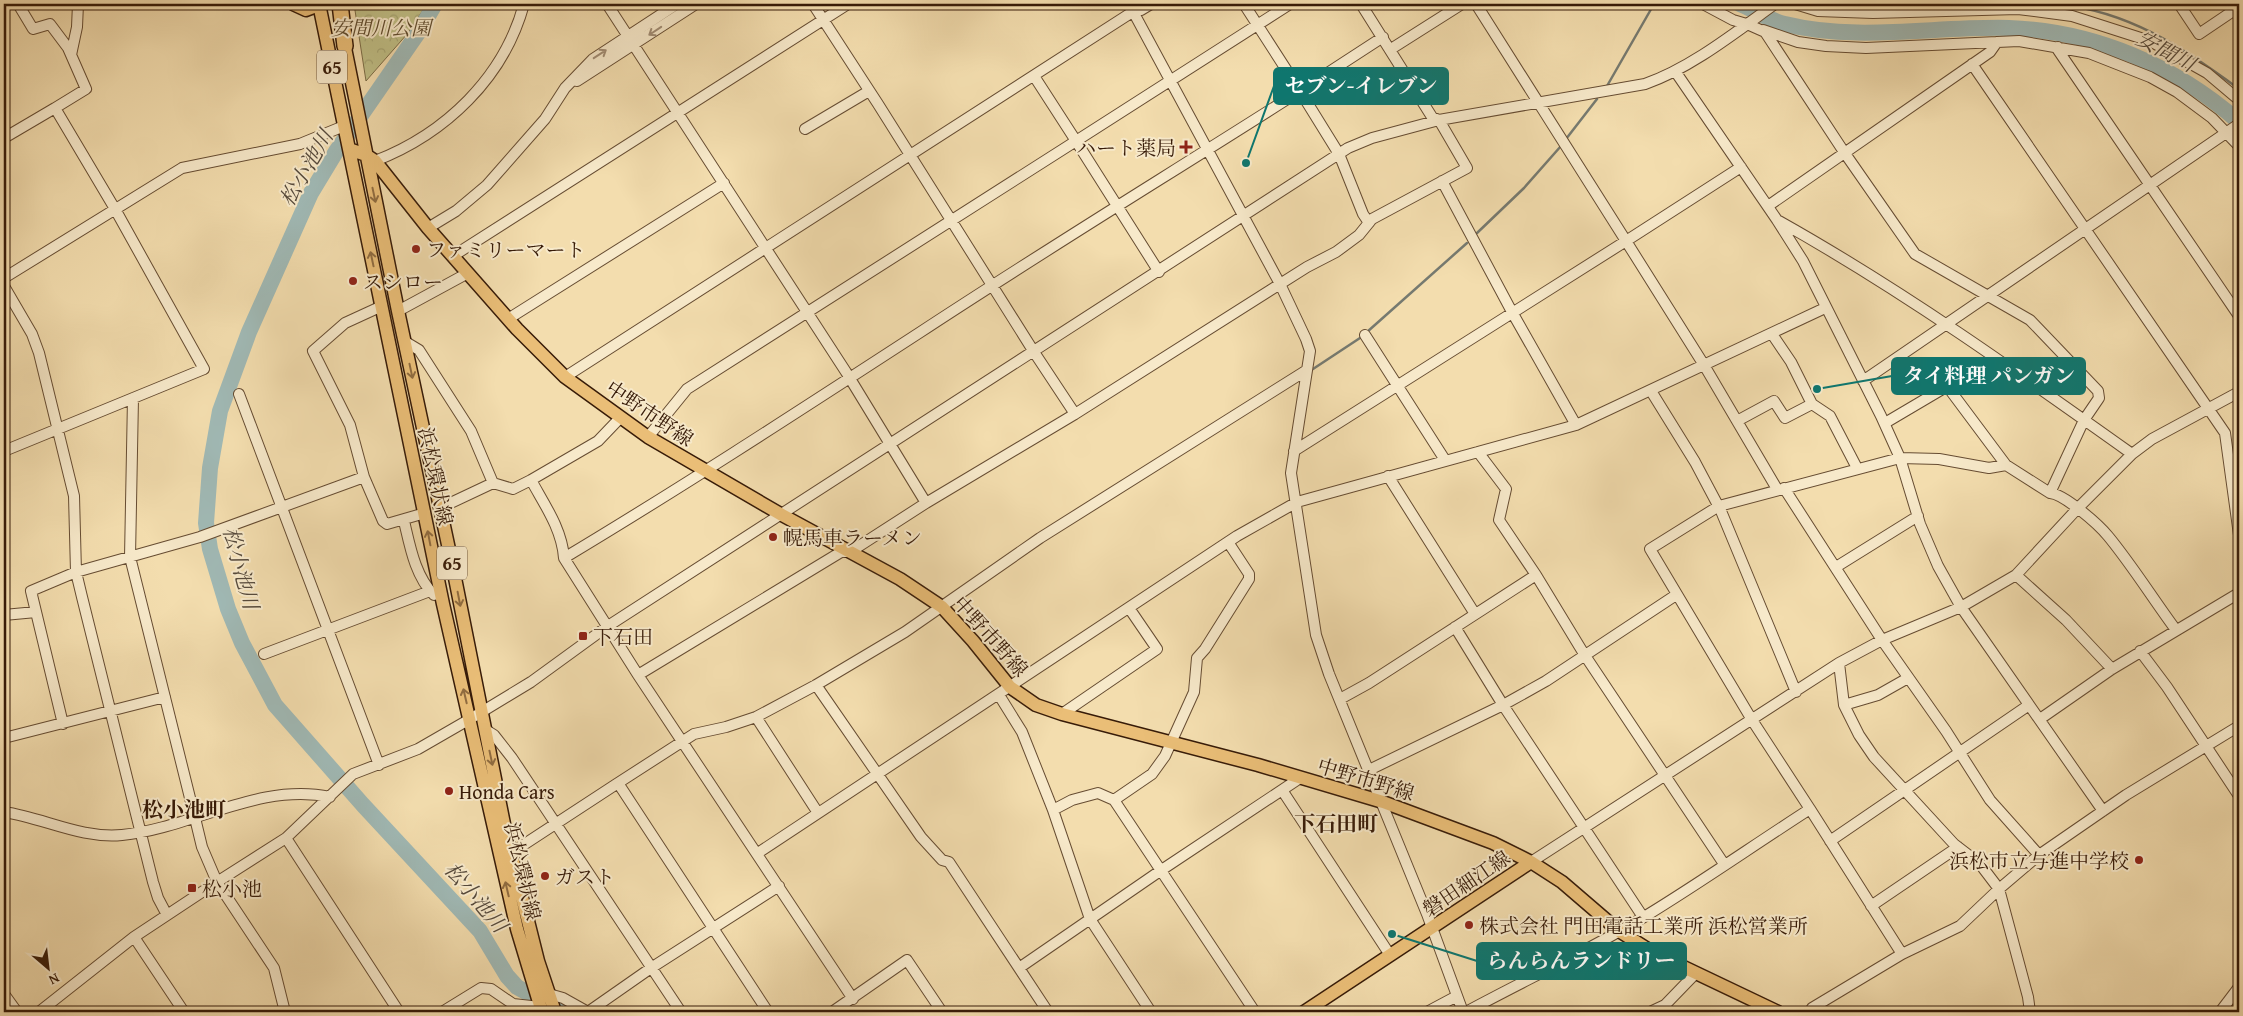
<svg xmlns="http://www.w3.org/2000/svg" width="2243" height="1016" font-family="'Gentium Book Plus','Noto Serif JP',serif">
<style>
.forest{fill:url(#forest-crowns);stroke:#7c6d47}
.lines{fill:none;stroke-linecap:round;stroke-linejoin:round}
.stream{stroke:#767a70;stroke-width:2.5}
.river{stroke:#a0b9b5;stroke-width:16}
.minor-casing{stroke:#664c32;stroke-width:12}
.major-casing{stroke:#371b08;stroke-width:15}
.highway-casing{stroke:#371b08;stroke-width:18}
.minor{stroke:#f7e9ca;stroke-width:10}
.major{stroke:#eabe77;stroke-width:12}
.highway{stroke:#eabe77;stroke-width:15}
.oneway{stroke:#a18c73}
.oneway2{stroke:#906c40}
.poi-dot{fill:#8f2418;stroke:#f7e9ca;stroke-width:2}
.labels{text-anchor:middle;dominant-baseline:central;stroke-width:4;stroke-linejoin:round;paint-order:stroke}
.shield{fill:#f7e9ca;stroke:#715942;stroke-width:1}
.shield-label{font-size:19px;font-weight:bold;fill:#371b08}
.park-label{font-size:20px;font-style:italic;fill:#604c2e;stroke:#f7e9ca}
.poi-label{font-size:20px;fill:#371b08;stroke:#f7e9ca;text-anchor:start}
.street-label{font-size:20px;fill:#371b08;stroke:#f7e9ca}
.water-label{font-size:21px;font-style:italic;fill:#564a3c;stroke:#f7e9ca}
.neighbourhood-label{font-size:21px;font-weight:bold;fill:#371b08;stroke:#f7e9ca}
.leader{fill:none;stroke:#0f766e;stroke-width:2}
.callout-dot{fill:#0f766e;stroke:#f7e9ca;stroke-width:2}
.callout{fill:#0f766e;stroke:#0f766e;stroke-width:2}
.callout-label{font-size:21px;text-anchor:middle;font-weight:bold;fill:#fff}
</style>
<defs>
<pattern id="forest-crowns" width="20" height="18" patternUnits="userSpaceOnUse" patternTransform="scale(1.25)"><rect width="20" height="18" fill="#c0bf86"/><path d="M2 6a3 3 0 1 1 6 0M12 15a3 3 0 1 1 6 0" fill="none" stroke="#a6a472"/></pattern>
</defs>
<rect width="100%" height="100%" fill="#f3ddae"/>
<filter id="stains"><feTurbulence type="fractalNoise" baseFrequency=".004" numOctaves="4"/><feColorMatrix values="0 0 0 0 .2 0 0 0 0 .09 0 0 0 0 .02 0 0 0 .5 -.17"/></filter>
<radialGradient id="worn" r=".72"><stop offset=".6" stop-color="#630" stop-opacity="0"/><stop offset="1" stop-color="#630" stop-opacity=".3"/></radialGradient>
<path class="forest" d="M354,4H427L408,33L366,81Z"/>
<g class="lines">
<path class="stream" d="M1856,4H1922
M2056,4C2129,11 2182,47 2239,89
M1607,86L1654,4
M1566,139L1597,99
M1477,233L1524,188L1561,146
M1367,332L1467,243
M1313,369L1363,336"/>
<path class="river" d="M435,4L420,30L337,150L311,193L249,332L220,411L210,468L206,523L210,549L228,609L242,643L275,705L363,805L480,931L507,976L517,987L562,1012
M1740,4C1755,10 1770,21 1785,24C1858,42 1935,26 2009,28C2094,31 2176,66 2239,122"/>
<defs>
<path id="minor" d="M18,4L33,29L50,24L68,48L86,89L55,108
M607,4L846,372L926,503
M813,4L878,104L1034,352L1075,414
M1129,4L1280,284L1306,339L1310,351L1291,473L1316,635L1329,674L1427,914L1463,1012
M1244,4L1300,91L1383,37
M1476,4L1626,241L1741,167
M1703,4L1733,20L1750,25
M1795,4L1818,11L1873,13L2018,9L2072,16L2150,41L2207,73L2239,100
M2179,4L2199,34L2239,7
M1747,24L1765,32L1844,152L1915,254L2030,320L2098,391L2099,398L2084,420L2050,493
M1763,30L1798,42L1826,46L1866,48L2019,41L2089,53L2150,77L2177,92L2212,118L2239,146
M2058,47V50L2239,316
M1391,49L1462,4
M71,55L77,27L78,4
M1972,64L2225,433L2239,535
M1675,71L1777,220L1803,261L1881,416L1900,458L1920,524L1938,566L1961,607L2103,811
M577,81L696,4
M805,129L869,91
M4,138L55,108L115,209L204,369L4,451
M375,161C445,134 504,78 524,4
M1442,181L1512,312L1576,425
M1768,206L1990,52L1997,42
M1779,221C1902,290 2017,372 2132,454
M428,228L456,211L487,185L545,119L565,88L593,59L677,4
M453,256L848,4
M1159,272L1076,141L1290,4
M4,278L182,168L300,144L344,126
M4,286L32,334L39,353L74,496L76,572L82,597L153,882L158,898L167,915
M382,306L345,323L313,351L350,425L364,477L383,521L387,524L425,513
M398,311L468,273
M508,319L724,183
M1772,334L1791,362L1812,404L1830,416L1857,468
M1365,335L1445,460
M404,341L419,350L471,431L493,483
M565,377L1134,11L1141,10L1151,4
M1863,381L2239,124
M1947,386L2006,465
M1651,391L1695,462L1721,511L1796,692
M239,394L379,765
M133,398L130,557L195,818L202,847L217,882L286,838L353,774L418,749L470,719L531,682L608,626L1348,148L1372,138L1439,120L1645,84C1691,68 1736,32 1775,4
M1737,421L1774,401L1785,418L1812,404
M1885,423L1995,358
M648,437L687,389L1076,141L1034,76
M1294,451L1626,241L1704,365L1777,489
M1478,452L1506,489L1499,520L1536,575
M1388,476L1475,614
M1784,488L1882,640L1946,731L1990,800L2039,855
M440,508L493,483L513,489L531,480
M404,521C410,546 415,576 434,595
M1228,542L1249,574V579L1205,649L1197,658L1194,692L1165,756L1152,774L1114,800L1255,1012
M564,558C562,529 544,504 531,480L598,441L620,418
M1836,567L1918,516
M2016,575L2066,620L2112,669
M4,615L36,612
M1455,627L1503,705L1643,917
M2140,651L2167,687L2239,796
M264,654L430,591
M1839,663L1844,705L1859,735L1874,757L1954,844L1980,864L1999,889L2028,997L2030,1012
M638,675L841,552H850L926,503L1075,414L1307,267L1336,252L1359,235L1372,219L1467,168L1439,120L1432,117L1361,4
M816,685L905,632L1040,538L1307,370
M999,695L1022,732L1053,810L1090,919L1151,1012
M1340,699L1369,683L1536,575L1584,654L1724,864
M1844,705L1878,695L1908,678
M1062,714L1157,649L1129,608
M756,717L818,813
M2040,719L2112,669L2239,593
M63,724L31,591L76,572L200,537L364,477
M486,730L494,735L512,758L681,1012
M4,738L165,697
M1369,770L1503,705L1546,681L1676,595
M1282,790L1390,955
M1810,809L1902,954
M1053,810L1072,800L1098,793L1114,800
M4,812C44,818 81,839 122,835C192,828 259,782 330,797
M286,838L399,1012
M1830,841L2029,705
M511,853L618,783
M758,853L1237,536L1297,502L1576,425L1825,308
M1531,862L1839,663L1882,640L1961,607L2016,575L2077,509L2132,454L2152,439L2239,392
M1871,906L1958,847
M134,937L184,1012
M1019,968L1160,871L1300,778
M4,994L17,1012
M549,994L563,998L588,1012L651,968L779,886
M853,999L638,675L564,558C684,486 802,409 919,333C1045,250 1173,172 1300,91L1339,154L1363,214L1369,223
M39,1012L134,937L217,882L274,968L285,1012
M442,1012L481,988L491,989L513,1004L540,1007
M768,1012L618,783L694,734L726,727L756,717L816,685L921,837L942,860L949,862L1048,1012
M832,1012L907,960L942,1012
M1427,1012L1457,996
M1466,1012C1525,980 1586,952 1644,917C1700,883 1754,845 1810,809L1752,720L1650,549L1719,506L1900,458L1939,459L1989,468L2006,465L2050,493C2064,494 2098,524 2108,536C2132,565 2153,599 2176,630
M1650,1012L1665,1005L1695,974
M1810,1012L1812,1008L1902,954L1960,926L1999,889L2039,855L2126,795L2239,726
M2220,1012L2239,987"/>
<path id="major" d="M293,4L306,10L319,5
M319,4L443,604L517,929L542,1012
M343,38L398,311L453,568L505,829L538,961L555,1012
M349,149L366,155L375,161L428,228L517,329L565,377L648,437L782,515L900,579L942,607L973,641L1010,687L1036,705L1062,714L1258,765L1383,802L1493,843L1531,862L1562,882L1619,931L1654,953L1778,1012
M1304,1012L1531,862"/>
<path id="highway" d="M340,4L345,46"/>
</defs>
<use href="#minor" class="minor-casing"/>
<use href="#major" class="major-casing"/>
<use href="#highway" class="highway-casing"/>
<use href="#minor" class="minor"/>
<use href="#major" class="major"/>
<use href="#highway" class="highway"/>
</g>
<defs><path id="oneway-shaft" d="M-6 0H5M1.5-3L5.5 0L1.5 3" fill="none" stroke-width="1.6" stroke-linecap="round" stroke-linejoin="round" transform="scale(1.25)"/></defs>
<g class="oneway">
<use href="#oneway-shaft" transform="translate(655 31) rotate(146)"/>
<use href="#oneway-shaft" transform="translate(600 54) rotate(-33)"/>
</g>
<g class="oneway2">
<use href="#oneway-shaft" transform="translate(374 195) rotate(78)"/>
<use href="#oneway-shaft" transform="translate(372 259) rotate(-102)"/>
<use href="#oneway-shaft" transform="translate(411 371) rotate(78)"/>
<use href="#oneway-shaft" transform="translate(429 538) rotate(-101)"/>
<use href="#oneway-shaft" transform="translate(459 599) rotate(79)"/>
<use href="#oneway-shaft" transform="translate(465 696) rotate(-103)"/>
<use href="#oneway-shaft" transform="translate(491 758) rotate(78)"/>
<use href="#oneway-shaft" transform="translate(507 889) rotate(-103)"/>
</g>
<g class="poi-dot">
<path d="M1183.5 139.5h5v5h5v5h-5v5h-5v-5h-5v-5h5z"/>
<circle cx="416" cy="249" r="5"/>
<circle cx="353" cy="281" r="5"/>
<circle cx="773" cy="537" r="5"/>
<rect x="578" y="631" width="10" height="10" rx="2.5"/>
<circle cx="449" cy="791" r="5"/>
<circle cx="2139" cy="860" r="5"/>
<circle cx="545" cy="876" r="5"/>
<rect x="187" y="883" width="10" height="10" rx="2.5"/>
<circle cx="1469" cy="925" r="5"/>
</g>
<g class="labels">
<g class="shield">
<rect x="317" y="50.5" width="30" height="33" rx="4"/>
<rect x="437" y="546.5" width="30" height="33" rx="4"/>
</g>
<g class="shield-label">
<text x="332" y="67">65</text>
<text x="452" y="563">65</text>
</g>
<g class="park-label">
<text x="381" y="27">安間川公園</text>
</g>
<g class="poi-label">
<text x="1176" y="147" text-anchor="end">ハート薬局</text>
<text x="426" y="249">ファミリーマート</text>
<text x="363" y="281">スシロー</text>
<text x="783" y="537">幌馬車ラーメン</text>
<text x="593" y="636">下石田</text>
<text x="459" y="791">Honda Cars</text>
<text x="2129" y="860" text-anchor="end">浜松市立与進中学校</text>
<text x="555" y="876">ガスト</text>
<text x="202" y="888">松小池</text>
<text x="1479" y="925">株式会社 門田電話工業所 浜松営業所</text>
</g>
<g class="street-label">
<text transform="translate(650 413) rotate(34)">中野市野線</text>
<text transform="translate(436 476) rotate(78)">浜松環状線</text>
<text transform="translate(991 636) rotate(48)">中野市野線</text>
<text transform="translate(1366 779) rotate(17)">中野市野線</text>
<text transform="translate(523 871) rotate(77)">浜松環状線</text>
<text transform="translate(1466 883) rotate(-34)">磐田細江線</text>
</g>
<g class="water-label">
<text transform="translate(2166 51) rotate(28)">安間川</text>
<text transform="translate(306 168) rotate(-60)">松小池川</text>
<text transform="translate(241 568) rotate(75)">松小池川</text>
<text transform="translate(476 897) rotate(50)">松小池川</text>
</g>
<g class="neighbourhood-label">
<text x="184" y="809">松小池町</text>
<text x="1336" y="823">下石田町</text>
</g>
</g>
<path class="leader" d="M1246 163L1274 86M1817 389L1892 376M1392 934L1477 961"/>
<g class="callout-dot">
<circle cx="1246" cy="163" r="5"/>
<circle cx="1817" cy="389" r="5"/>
<circle cx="1392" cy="934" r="5"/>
</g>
<g class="callout">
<rect x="1274" y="68" width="174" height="36" rx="5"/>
<rect x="1892" y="358" width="193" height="36" rx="5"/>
<rect x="1477" y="943" width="209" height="36" rx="5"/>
</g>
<g class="callout-label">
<text x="1361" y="93">セブン-イレブン</text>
<text x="1989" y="383">タイ料理 パンガン</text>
<text x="1581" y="968">らんらんランドリー</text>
</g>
<rect width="2243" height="1016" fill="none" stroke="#f3ddae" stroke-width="20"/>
<rect x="5" y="5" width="2233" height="1006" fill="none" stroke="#371b08" stroke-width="2.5"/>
<rect x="10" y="10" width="2223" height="996" fill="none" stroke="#371b08"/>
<g transform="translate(48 968) rotate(152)" stroke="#f7e9ca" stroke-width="4" paint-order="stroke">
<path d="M0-4L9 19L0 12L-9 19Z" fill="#371b08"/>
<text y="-8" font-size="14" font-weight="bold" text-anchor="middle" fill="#371b08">N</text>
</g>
<rect width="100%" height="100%" filter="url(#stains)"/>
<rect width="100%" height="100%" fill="url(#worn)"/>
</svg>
